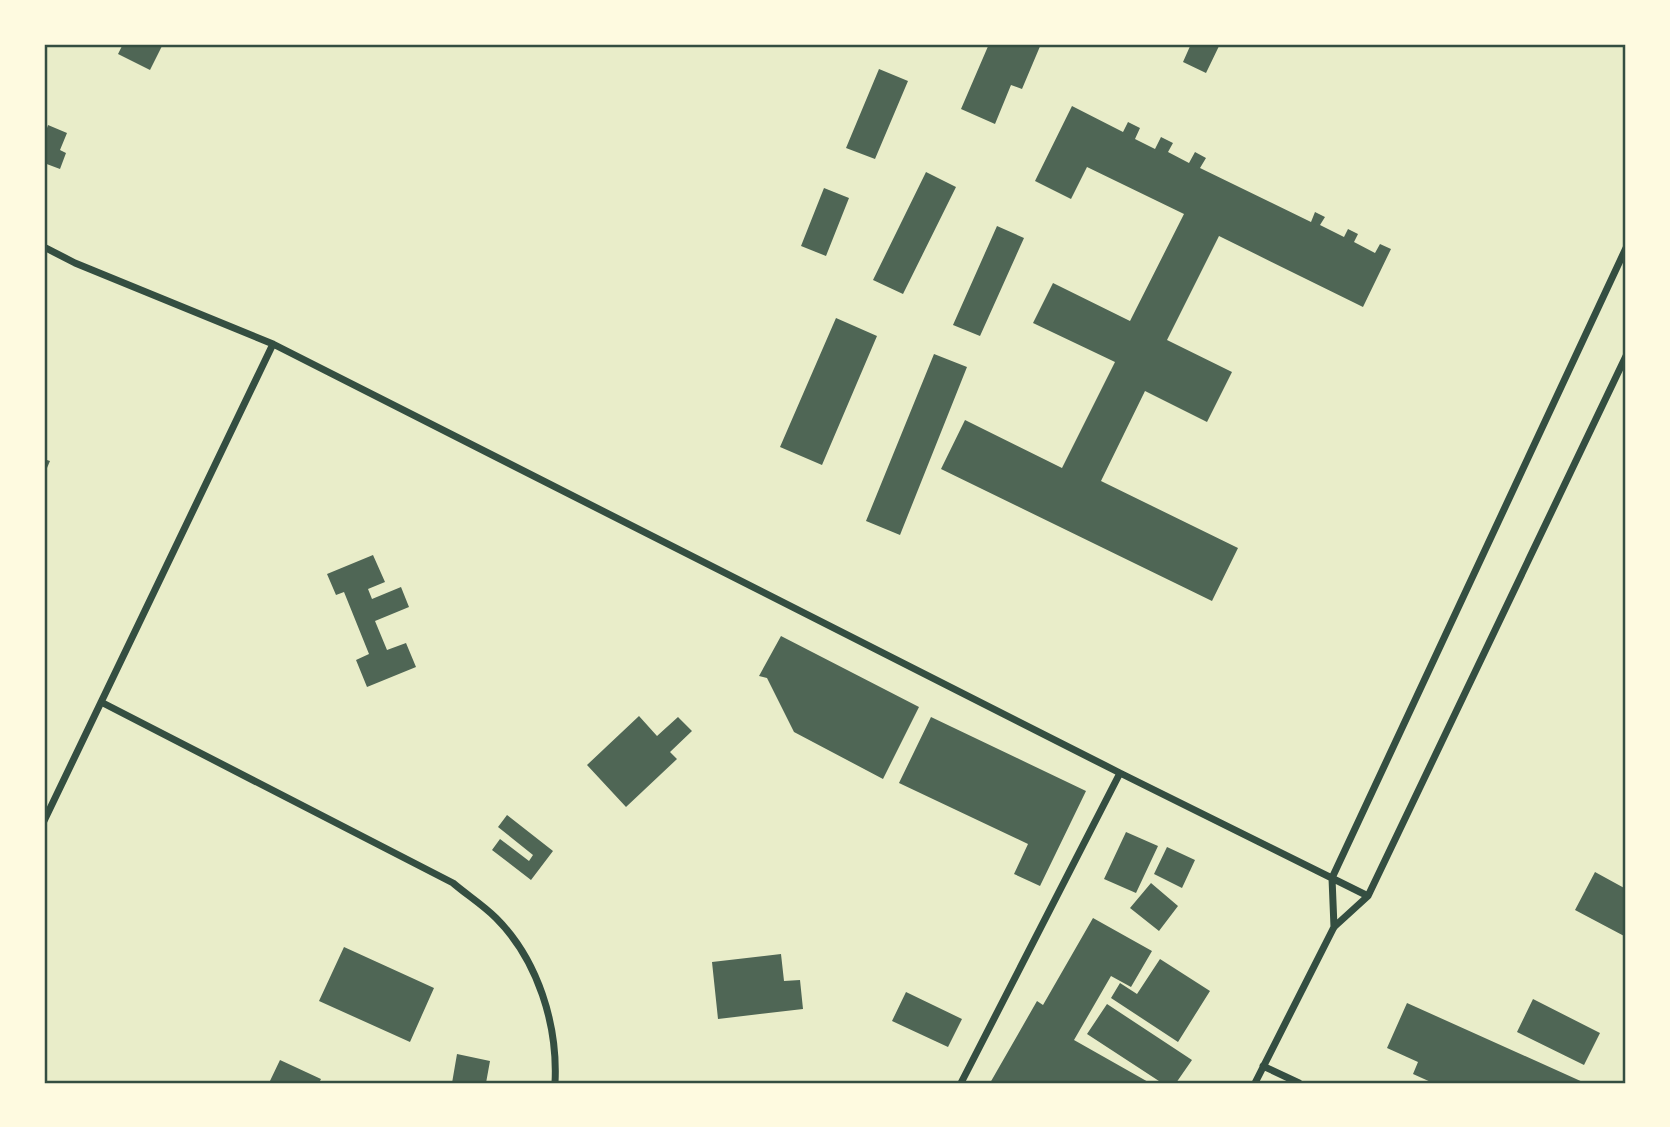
<svg xmlns="http://www.w3.org/2000/svg" width="1670" height="1127" font-family="Mulish,sans-serif">
<style>
.building{fill:#4f6655}
.lines{fill:none;stroke-linecap:round;stroke-linejoin:round}
.minor{stroke:#344e41;stroke-width:7}
.neatline{fill:none;stroke:#344e41;stroke-width:2.5}
</style>
<rect width="100%" height="100%" fill="#e9edc9"/>
<path class="building" d="M123,44H163L150,70L118,54Z
M989,44H1041L1022,89L1011,85L995,124L961,109Z
M1191,44H1220L1206,73L1183,62Z
M879,69L908,81L875,159L846,148Z
M1072,106L1123,132L1128,122L1140,128L1135,139L1155,149L1161,137L1173,143L1168,152L1189,163L1195,152L1206,158L1200,168L1311,222L1315,212L1325,217L1320,225L1344,237L1348,229L1358,234L1354,242L1375,253L1380,244L1391,249L1363,307L1219,236L1167,340L1232,372L1207,422L1145,391L1101,481L1238,548L1212,601L941,469L965,420L1062,468L1115,362L1033,323L1053,283L1130,321L1184,214L1087,167L1071,199L1035,181Z
M48,125L67,133L60,150L66,153L60,169L44,163V137Z
M926,172L956,187L903,294L873,280Z
M824,188L849,198L826,256L801,246Z
M997,226L1024,238L980,336L953,325Z
M836,318L877,336L822,465L780,447Z
M934,354L967,367L900,535L866,521Z
M44,459L50,461L44,475Z
M373,555L385,582L368,589L372,599L401,587L409,607L375,621L387,650L406,643L416,667L367,687L356,660L369,654L344,592L336,595L327,574Z
M781,636L919,707L883,779L794,732L767,678L759,676Z
M639,716L657,736L678,717L692,731L670,752L677,759L626,807L587,765Z
M931,717L1086,791L1040,886L1014,874L1028,844L899,783Z
M507,815L553,851L531,880L492,850L500,839L529,861L533,855L498,827Z
M1126,832L1158,846L1136,893L1104,879Z
M1167,847L1195,860L1182,888L1154,874Z
M1595,872L1626,889V937L1575,910Z
M1151,883L1178,906L1159,931L1130,908Z
M1093,918L1152,951L1131,987L1111,976L1074,1040L1150,1083H990L1037,1001L1043,1005Z
M344,947L434,988L410,1042L319,1001Z
M781,954L784,981L800,980L803,1009L718,1019L712,962Z
M1160,959L1210,991L1178,1042L1111,998L1120,983L1137,994Z
M906,992L962,1019L948,1047L892,1021Z
M1533,999L1600,1033L1584,1065L1517,1032Z
M1407,1003L1585,1083H1433L1413,1074L1418,1062L1387,1048Z
M1107,1004L1192,1060L1176,1083H1162L1087,1034Z
M457,1054L490,1061L486,1083H452Z
M280,1060L321,1079L319,1083H269Z"/>
<g class="lines">
<path class="minor" d="M44,247L75,263L273,344L1120,773L1368,896
M101,702L453,883C467,895 483,905 496,918C538,960 558,1025 555,1083
M44,821L273,344
M1334,927L1332,878L1626,248
M1263,1066L1299,1083
M961,1083L1120,773
M1255,1083L1334,927L1368,896L1626,356"/>
</g>
<rect width="1670" height="1127" fill="none" stroke="#fefae0" stroke-width="91"/>
<rect x="46" y="46" width="1578" height="1036" class="neatline"/>
</svg>
